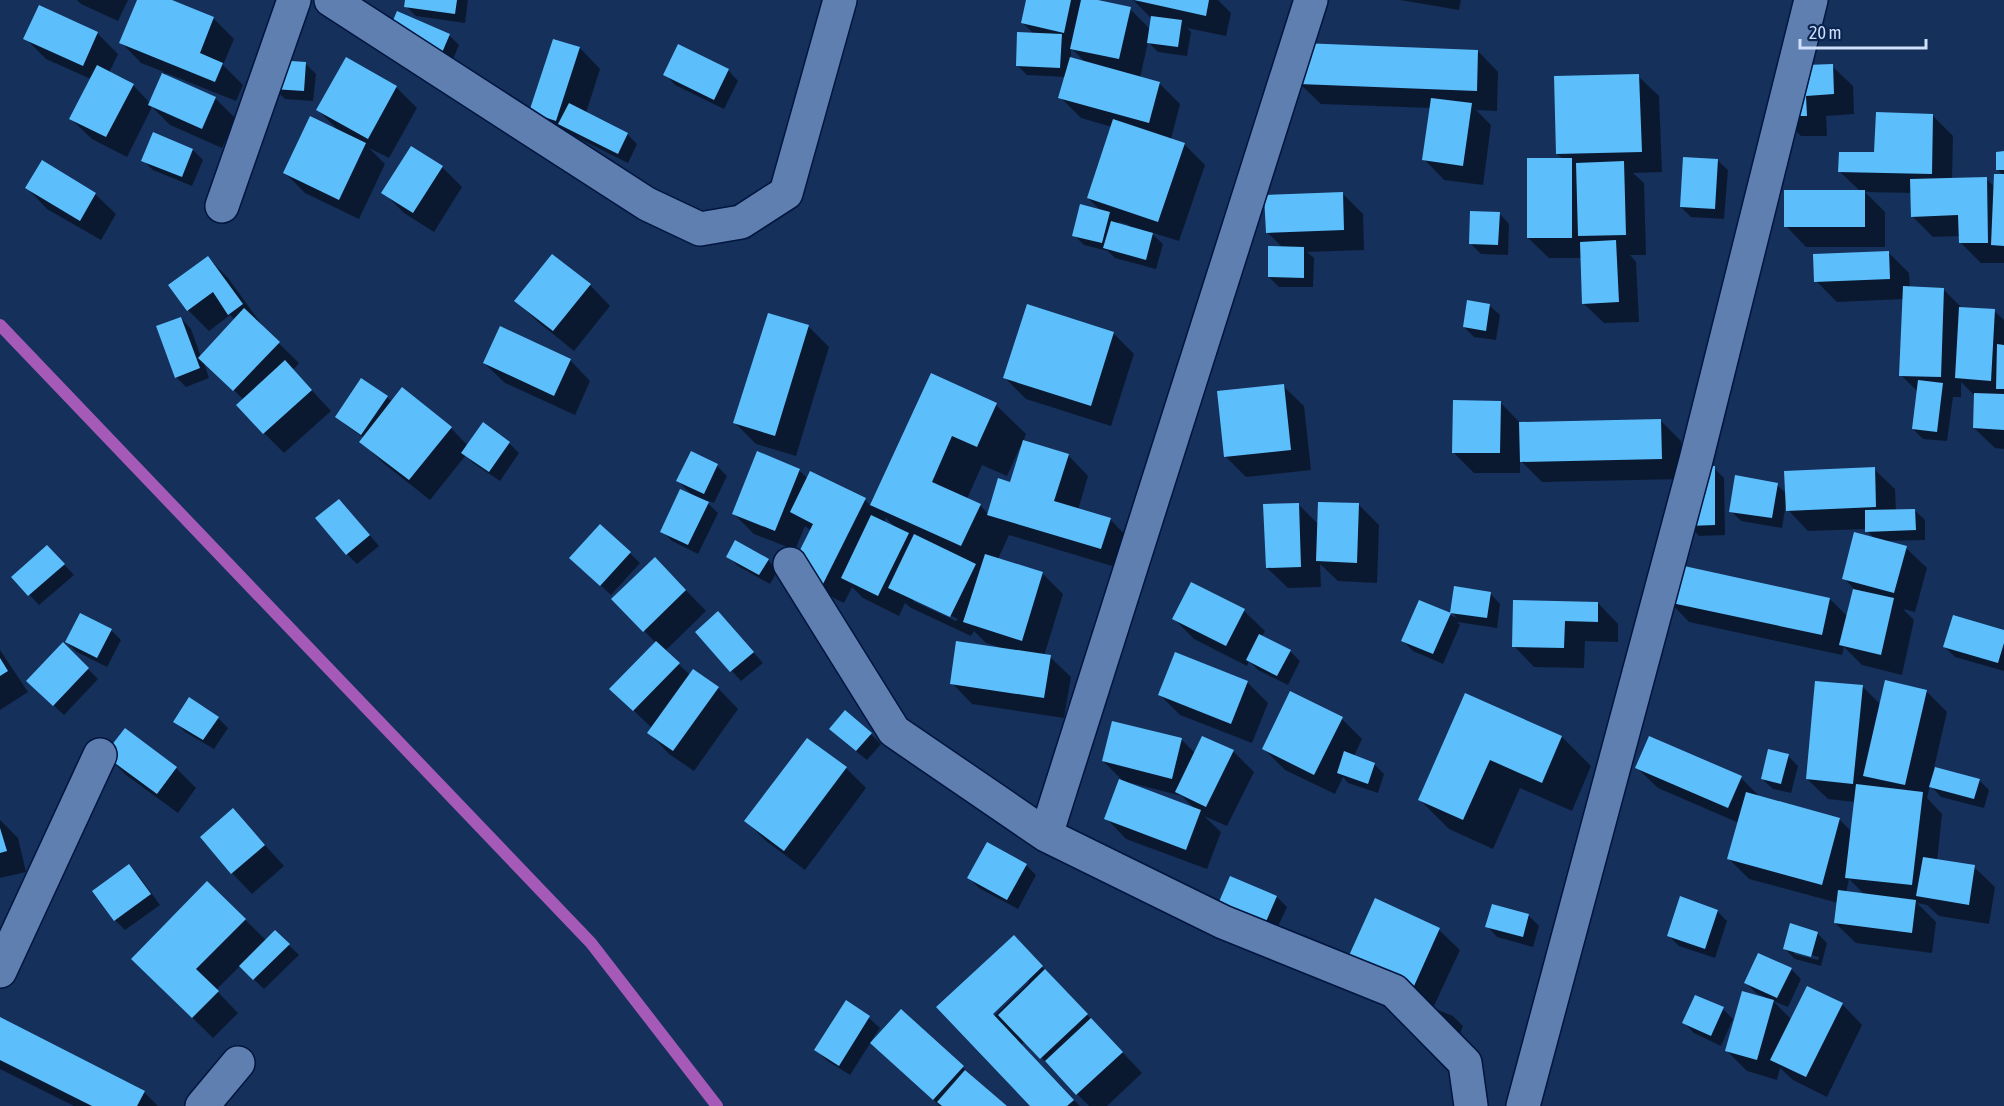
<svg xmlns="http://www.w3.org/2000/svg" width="2004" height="1106" font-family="'Asap Condensed',sans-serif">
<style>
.shadow{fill:#0007;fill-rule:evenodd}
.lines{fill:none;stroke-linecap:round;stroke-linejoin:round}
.stream{stroke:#a65ab8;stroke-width:12}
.building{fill:#5dbefc}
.minor-casing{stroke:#00163f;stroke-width:36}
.minor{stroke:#607fb1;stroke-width:33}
</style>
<rect width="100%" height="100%" fill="#15305b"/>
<path class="shadow" d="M77,0H128L118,21L81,4Z
M138,0H169L213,18L234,39L223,65L243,85L236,101L166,73L165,75L215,98L236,119L222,148L170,125L152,107L127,157L92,139L71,119L91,79L46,59L25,38L40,7L98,34L118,54L109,73L133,85L150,103L164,72L141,63L121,42Z
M407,0H468L465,23L416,16L406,6Z
M1028,0H1091L1130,9L1150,29L1152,19L1133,0H1218L1231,13L1226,36L1187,28L1191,32L1187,56L1158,52L1148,42L1140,78L1160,84L1180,104L1171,139L1184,144L1205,165L1179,241L1150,232L1163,244L1156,269L1115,258L1108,251L1084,245L1074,235L1102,212L1088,198L1112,127L1081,118L1060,97L1066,77L1027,75L1017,65L1034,34L1023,23ZM1071,50H1073L1086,63L1071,58ZM1119,222L1129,225L1128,227L1119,225Z
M1400,0H1461L1459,10Z
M449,35L459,45L451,64L400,42Z
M554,41L580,48L600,69L586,113L627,134L637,144L628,163L578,138L577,141L531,112Z
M1478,51L1498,72L1497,111L1476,110L1491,125L1483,185L1444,180L1424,159L1431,108L1321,104L1300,84Z
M306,64L316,74L313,101L285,99L275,89Z
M1832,66L1853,86L1854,114L1826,116L1827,136H1801L1781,116Z
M728,70L738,81L724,109L675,85L665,74Z
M1638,76L1659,96L1662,172L1633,173L1644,183L1646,255H1630L1636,262L1639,322L1604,323L1583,303L1582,258H1549L1528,238L1563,159L1557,154Z
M396,87L417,108L389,158L369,148L385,164L359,219L305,193L285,173L340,132L318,110Z
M1932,115L1953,136L1952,180L1986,179L1995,187L2004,176L1998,170L2004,153V263H1981L1961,243L1960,236L1933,237L1912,216V193L1865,192L1885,212V247H1806L1786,226L1860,191L1839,171L1876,154Z
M154,134L193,150L203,160L192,186L153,170L143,160Z
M1717,160L1728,170L1724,219L1691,217L1681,207Z
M442,167L462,187L434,232L404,213L383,192Z
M27,188L95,194L116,214L101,240L47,209Z
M1342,193L1363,214L1364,250L1307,252L1314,258L1313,287H1279L1269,277L1283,248L1267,232Z
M1499,213L1509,224L1508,255L1481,254L1470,243Z
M1888,252L1909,273L1910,288L1943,289L1963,309L1994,311L2004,320V449L1995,448L1974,428L1976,397L1961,382V397H1953L1947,441L1923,439L1913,429L1918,392L1901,375L1904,299L1837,302L1816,281Z
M208,258L228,278L262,325L261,326L299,363L293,370L331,411L284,453L264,433L244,400L203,360L209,378L186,387L176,377L181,318L191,329L201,357L235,320L230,315L209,331L188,310L170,285Z
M590,285L610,306L574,351L537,321L516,301Z
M1489,305L1500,315L1496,340L1474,337L1464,327Z
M808,326L829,347L796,456L756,444L735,423Z
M1113,333L1134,354L1111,426L1026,399L1005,378Z
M570,360L590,381L575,415L505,383L484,363Z
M932,375L996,405L1026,434L1023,442L1068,455L1088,476L1078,510L1110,519L1130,540L1122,569L1009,535L998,559L1042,573L1063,594L1044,656L1050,657L1071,677L1064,718L972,704L952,683L999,647L986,643L974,631L971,636L911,608L905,603L899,616L863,598L852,587L844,603L814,588L811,531L805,526L795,550L754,534L734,514L799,470L808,479L865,500L871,506ZM1020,447L1022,448L1011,484L989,515L980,505L967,499L982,465L1007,476ZM886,518L896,528L884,523ZM913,598L958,619L956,621L913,601Z
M1283,386L1304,406L1311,470L1246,477L1226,457Z
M387,397L392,402L451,428L468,446L509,443L519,453L500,481L473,463L466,455L430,500L382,462L361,441L364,438L347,426L337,416Z
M1501,403L1521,424L1660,420L1681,441L1682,479L1542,482L1520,460V473H1474L1453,452Z
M691,453L717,466L727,476L714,503L703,499L718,513L698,554L672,541L662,531L693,496L678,481Z
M1714,468L1724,478L1725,535L1699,536L1689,525Z
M1874,469L1895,489L1896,511L1914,510L1925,520V540L1885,541L1906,548L1927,568L1915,612L1903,609L1914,620L1902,675L1862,665L1844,647L1842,655L1689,622L1669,601L1830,599L1848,617L1854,589L1844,578L1875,539L1867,531V529L1808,531L1788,510L1786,503L1782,528L1741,521L1731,511L1777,485L1787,494Z
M1298,504L1319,525L1359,505L1379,525L1377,583L1338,581L1320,564L1321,587L1288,588L1267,568Z
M349,511L379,546L357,564L347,554Z
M601,526L640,563L611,595L582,568Z
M728,556L768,560L778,570L770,584L738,566Z
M57,557L74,575L39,605L13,577Z
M675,579L706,611L665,651L690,675L718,688L738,709L694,771L669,754L649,733L652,728L632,709L656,643L613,599Z
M1490,593L1500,604L1497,628L1457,622L1460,625L1443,664L1413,651L1403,641L1419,602L1457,618L1452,612Z
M1598,603L1618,624V642L1585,641L1584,668L1534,667L1514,646Z
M1244,611L1265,631L1262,636L1290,651L1300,661L1288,685L1258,670L1249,661L1247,666L1194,639L1174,619Z
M728,624L763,663L741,681L697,632Z
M111,630L121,640L107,667L77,652L66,642Z
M2004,631V671L1955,657L1945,647Z
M63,644L98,679L64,715L38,691Z
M0,650L28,692L0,710Z
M1176,654L1248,683L1268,703L1252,743L1180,715L1159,694Z
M1887,682L1927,692L1947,712L1934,768L1979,780L1989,790L1984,808L1941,797L1930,785L1927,798L1942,814L1937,861L1974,867L1995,887L1989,924L1939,916L1927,905L1917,903L1936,922L1932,953L1856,943L1835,923L1838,903L1749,879L1729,859L1739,823L1658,788L1637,768L1741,778L1761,798L1839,819L1852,832L1855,802L1828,799L1807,779L1862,686L1881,705ZM1849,879L1865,895L1846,893Z
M1465,695L1562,737L1591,766L1572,811L1520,788L1493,849L1449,829L1420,800Z
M218,718L228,728L214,749L185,732L175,721Z
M1342,719L1362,739L1354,756L1374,764L1384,774L1378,793L1348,783L1343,777L1335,794L1285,770L1264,749Z
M871,734L881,744L867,760L841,739Z
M1182,740L1195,753L1233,751L1254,772L1227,826L1204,816L1221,832L1207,869L1126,839L1106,818L1126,784L1103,761ZM1131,783L1182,796L1196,810L1130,785Z
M106,755L176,768L196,788L178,813L126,775Z
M1788,756L1798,766L1791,793L1773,789L1762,779Z
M846,768L866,788L805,870L766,841L746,821Z
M233,810L284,866L252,894L232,873Z
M0,820L18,838L26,872L0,878Z
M1026,865L1036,875L1018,909L979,888L969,878Z
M129,866L139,876L160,905L125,930L115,920Z
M207,883L267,941L275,932L299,955L264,989L240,966L216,990L238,1013L213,1038L153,979Z
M1277,897L1287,907L1275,933L1220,904Z
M1493,906L1529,916L1539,926L1533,947L1497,937L1487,926Z
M1717,911L1727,921L1715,958L1679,946L1669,936Z
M1439,930L1460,950L1433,1008L1453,1016L1463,1026L1450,1058L1427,1049L1417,1039L1431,1004L1406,993Z
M1817,933L1827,943L1821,966L1795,959L1785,949ZM1794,951L1819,957L1818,960L1794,954Z
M1014,937L1142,1073L1107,1106H1089L1025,1041L1021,1045L1080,1106H1032L939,1007ZM1027,980L1029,982L989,1021L986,1018Z
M1791,969L1801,979L1788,1007L1773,1001L1792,1020L1842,1004L1862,1025L1827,1097L1793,1080L1780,1068L1777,1080L1747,1071L1727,1051L1765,997L1756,993L1746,983Z
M846,1002L869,1018L880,1028L871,1041L872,1042L901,1011L1005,1106H940L871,1042L850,1075L826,1060L816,1049Z
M1723,1009L1733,1019L1721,1046L1694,1033L1684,1023Z
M0,1019L144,1092L158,1106H74L0,1069Z"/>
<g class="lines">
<path class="stream" d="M0,325L591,943L717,1106"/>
</g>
<path class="building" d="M137,0H172L214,17L200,53L223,63L215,82L119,43Z
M405,0H457L455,14L404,7Z
M1026,0H1071L1064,33L1021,23Z
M1081,0H1098L1131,7L1119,59L1070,49Z
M1134,0H1209L1206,16Z
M39,5L98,32L83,66L23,39Z
M397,11L450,34L441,55L388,32Z
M1151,16L1182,20L1178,47L1147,43Z
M1017,32L1062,34L1060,68L1016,66Z
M553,39L580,47L556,121L529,112Z
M1301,43L1478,50L1477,91L1299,84Z
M678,44L729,69L714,100L663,75Z
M346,57L397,86L368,139L316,110Z
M1070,57L1160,82L1149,123L1058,98Z
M276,60L306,62L304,91L273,89Z
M1833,64L1834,94L1806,96L1807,116H1779L1777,66Z
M97,65L134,84L106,137L69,119Z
M162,73L216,97L202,129L148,105Z
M1639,74L1642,152L1556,154L1554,76Z
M1431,98L1472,103L1463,166L1422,160Z
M569,103L628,133L618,154L558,124Z
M1876,112L1933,114L1932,174L1838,172L1839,152H1874Z
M310,116L366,143L339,200L283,173Z
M1113,119L1185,143L1158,222L1087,198Z
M153,132L193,149L182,177L141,161Z
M411,146L443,166L413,213L381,193Z
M2004,151V170H1996V152Z
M1683,157L1718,159L1715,209L1680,207Z
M1527,158H1572V238H1527Z
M42,160L96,193L80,221L25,188Z
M1624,161L1626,235L1578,236L1576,163Z
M1994,174H2004V246L1991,245Z
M1987,177L1988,243H1959L1958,215L1911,217L1910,179Z
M1784,190H1865V227H1784Z
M1343,192L1344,230L1266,233L1264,195Z
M1080,204L1110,212L1102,243L1072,236Z
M1470,211L1500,212L1498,245L1469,244Z
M1111,221L1153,233L1146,260L1103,248Z
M1616,240L1619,302L1582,304L1580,242Z
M1268,246L1304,247V278L1268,277Z
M1889,251L1890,279L1814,282L1813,254Z
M552,254L591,284L553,331L514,301Z
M208,256L243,304L228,315L213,292L187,311L168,285Z
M1903,286L1944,288L1941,377L1899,376Z
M1467,300L1490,304L1486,331L1463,327Z
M1027,304L1114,332L1091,406L1003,378Z
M1959,307L1995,309L1991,381L1955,378Z
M244,308L280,342L233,391L198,358Z
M768,313L809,325L775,436L733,423Z
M181,317L200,368L175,378L156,326Z
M500,326L571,359L554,396L483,363Z
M1997,344L2004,345V389H1996Z
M285,360L312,390L263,434L236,405Z
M931,373L997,403L977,447L952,436L932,482L981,504L961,546L870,505Z
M361,378L388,396L361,435L335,417Z
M1918,380L1943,383L1937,432L1912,429Z
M1284,384L1291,450L1224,457L1217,391Z
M402,387L452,427L409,480L359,442Z
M1974,393L2004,394V430L1973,428Z
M1453,400L1501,401L1500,453H1452Z
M1661,419L1662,459L1520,462L1519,422Z
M483,422L510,442L489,472L461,453Z
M1023,440L1069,454L1054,501L1111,518L1101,549L987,515L998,478L1010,482Z
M691,451L718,464L704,494L676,481Z
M757,451L800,469L775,531L732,514Z
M1715,466V525L1688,526L1687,467Z
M1875,467L1876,507L1786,511L1784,471Z
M810,471L866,498L823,584L791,568L813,524L790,512Z
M1735,475L1778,483L1772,518L1729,512Z
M680,489L709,502L688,545L660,532Z
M339,499L370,535L346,555L315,518Z
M1318,502L1359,503L1357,563L1316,561Z
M1299,503L1301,567L1266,568L1263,504Z
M1915,509L1916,530L1865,532V510Z
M871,515L909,533L878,596L841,578Z
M600,524L631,552L600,586L569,558Z
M1854,532L1907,546L1894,593L1842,579Z
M914,534L976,564L950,617L888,588Z
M735,540L769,559L759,575L726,557Z
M47,545L65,564L28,596L11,577Z
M985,554L1043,572L1022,641L963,622Z
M655,557L686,590L643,632L611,599Z
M1675,564L1830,598L1822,635L1667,602Z
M1191,582L1245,609L1226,646L1172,619Z
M1454,586L1491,592L1487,618L1450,613Z
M1853,589L1894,598L1881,655L1839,645Z
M1419,600L1451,613L1433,654L1401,641Z
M1513,600L1598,602V622L1565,621L1564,648L1512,647Z
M718,611L754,652L730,672L695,632Z
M80,613L112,629L97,658L65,642Z
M1953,615L2004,630V643L1998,663L1943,647Z
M1259,634L1291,650L1277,676L1246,660Z
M656,641L680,663L633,711L609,689Z
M956,641L1051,655L1044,698L950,684Z
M63,642L89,668L53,706L26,681Z
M1175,652L1248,681L1231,724L1158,695Z
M0,658L8,671L0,676Z
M693,669L719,687L673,751L647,733Z
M1885,680L1927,690L1905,785L1863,776Z
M1815,681L1863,685L1853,784L1806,779Z
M1290,691L1343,717L1314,775L1262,749Z
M1465,693L1562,736L1542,783L1490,760L1463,820L1418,800Z
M189,697L219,717L203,740L173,722Z
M845,710L872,733L856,751L829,729Z
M1112,721L1182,738L1172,779L1102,761Z
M125,728L177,767L157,794L104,755Z
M1202,736L1234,750L1206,807L1175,792Z
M1649,736L1742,776L1728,808L1635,768Z
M807,738L847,767L784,851L744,821Z
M1768,749L1789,754L1781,784L1761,779Z
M1344,751L1375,763L1368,784L1337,773Z
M1935,767L1980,779L1974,799L1929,787Z
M1119,779L1201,810L1186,850L1104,819Z
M1856,784L1923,792L1912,885L1845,878Z
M1746,792L1840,818L1822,885L1727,859Z
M233,808L265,845L231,874L200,837Z
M0,828L7,851L0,853Z
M987,842L1027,864L1007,900L967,878Z
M1923,857L1975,865L1969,905L1916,896Z
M129,864L151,894L114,921L92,891Z
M1230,876L1277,896L1265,924L1218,904Z
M207,881L246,919L196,969L219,991L192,1018L131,959Z
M1838,890L1916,900L1912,933L1834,923Z
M1680,896L1718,910L1705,949L1667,936Z
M1375,898L1440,928L1414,986L1385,973L1342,971Z
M1492,904L1529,914L1523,937L1485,927Z
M1790,923L1818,932L1811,957L1783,949Z
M275,930L290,944L253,980L239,966Z
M1014,935L1043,966L993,1014L1074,1100L1067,1106H1030L936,1007Z
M1758,953L1792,968L1777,998L1744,983Z
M1045,969L1088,1014L1040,1059L998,1015Z
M1807,986L1843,1003L1806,1077L1770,1060Z
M1742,991L1774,1000L1757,1060L1725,1051Z
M1695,995L1724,1007L1711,1036L1682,1023Z
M846,1000L870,1016L839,1066L814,1050Z
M901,1009L964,1066L933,1100L870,1043Z
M0,1017L145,1091L137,1106H92L0,1060Z
M1091,1018L1123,1052L1076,1095L1045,1061Z
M965,1070L1007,1106H942L937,1102Z"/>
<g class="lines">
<defs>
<path id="minor" d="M331,0L647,204L700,229L741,222L786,193L840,0
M222,206L294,0
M790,564L894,731L1046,835L1223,922L1394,991L1465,1063L1471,1106
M1046,835L1311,0
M0,971L100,755
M202,1106L238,1063
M1523,1106L1696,460L1811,0"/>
</defs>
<use href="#minor" class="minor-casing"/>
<use href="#minor" class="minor"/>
</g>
<path d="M1800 39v9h126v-9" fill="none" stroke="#cee0fb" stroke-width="3"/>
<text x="1809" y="39" font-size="18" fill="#cee0fb" stroke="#0b2550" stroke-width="4.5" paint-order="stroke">20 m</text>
</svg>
